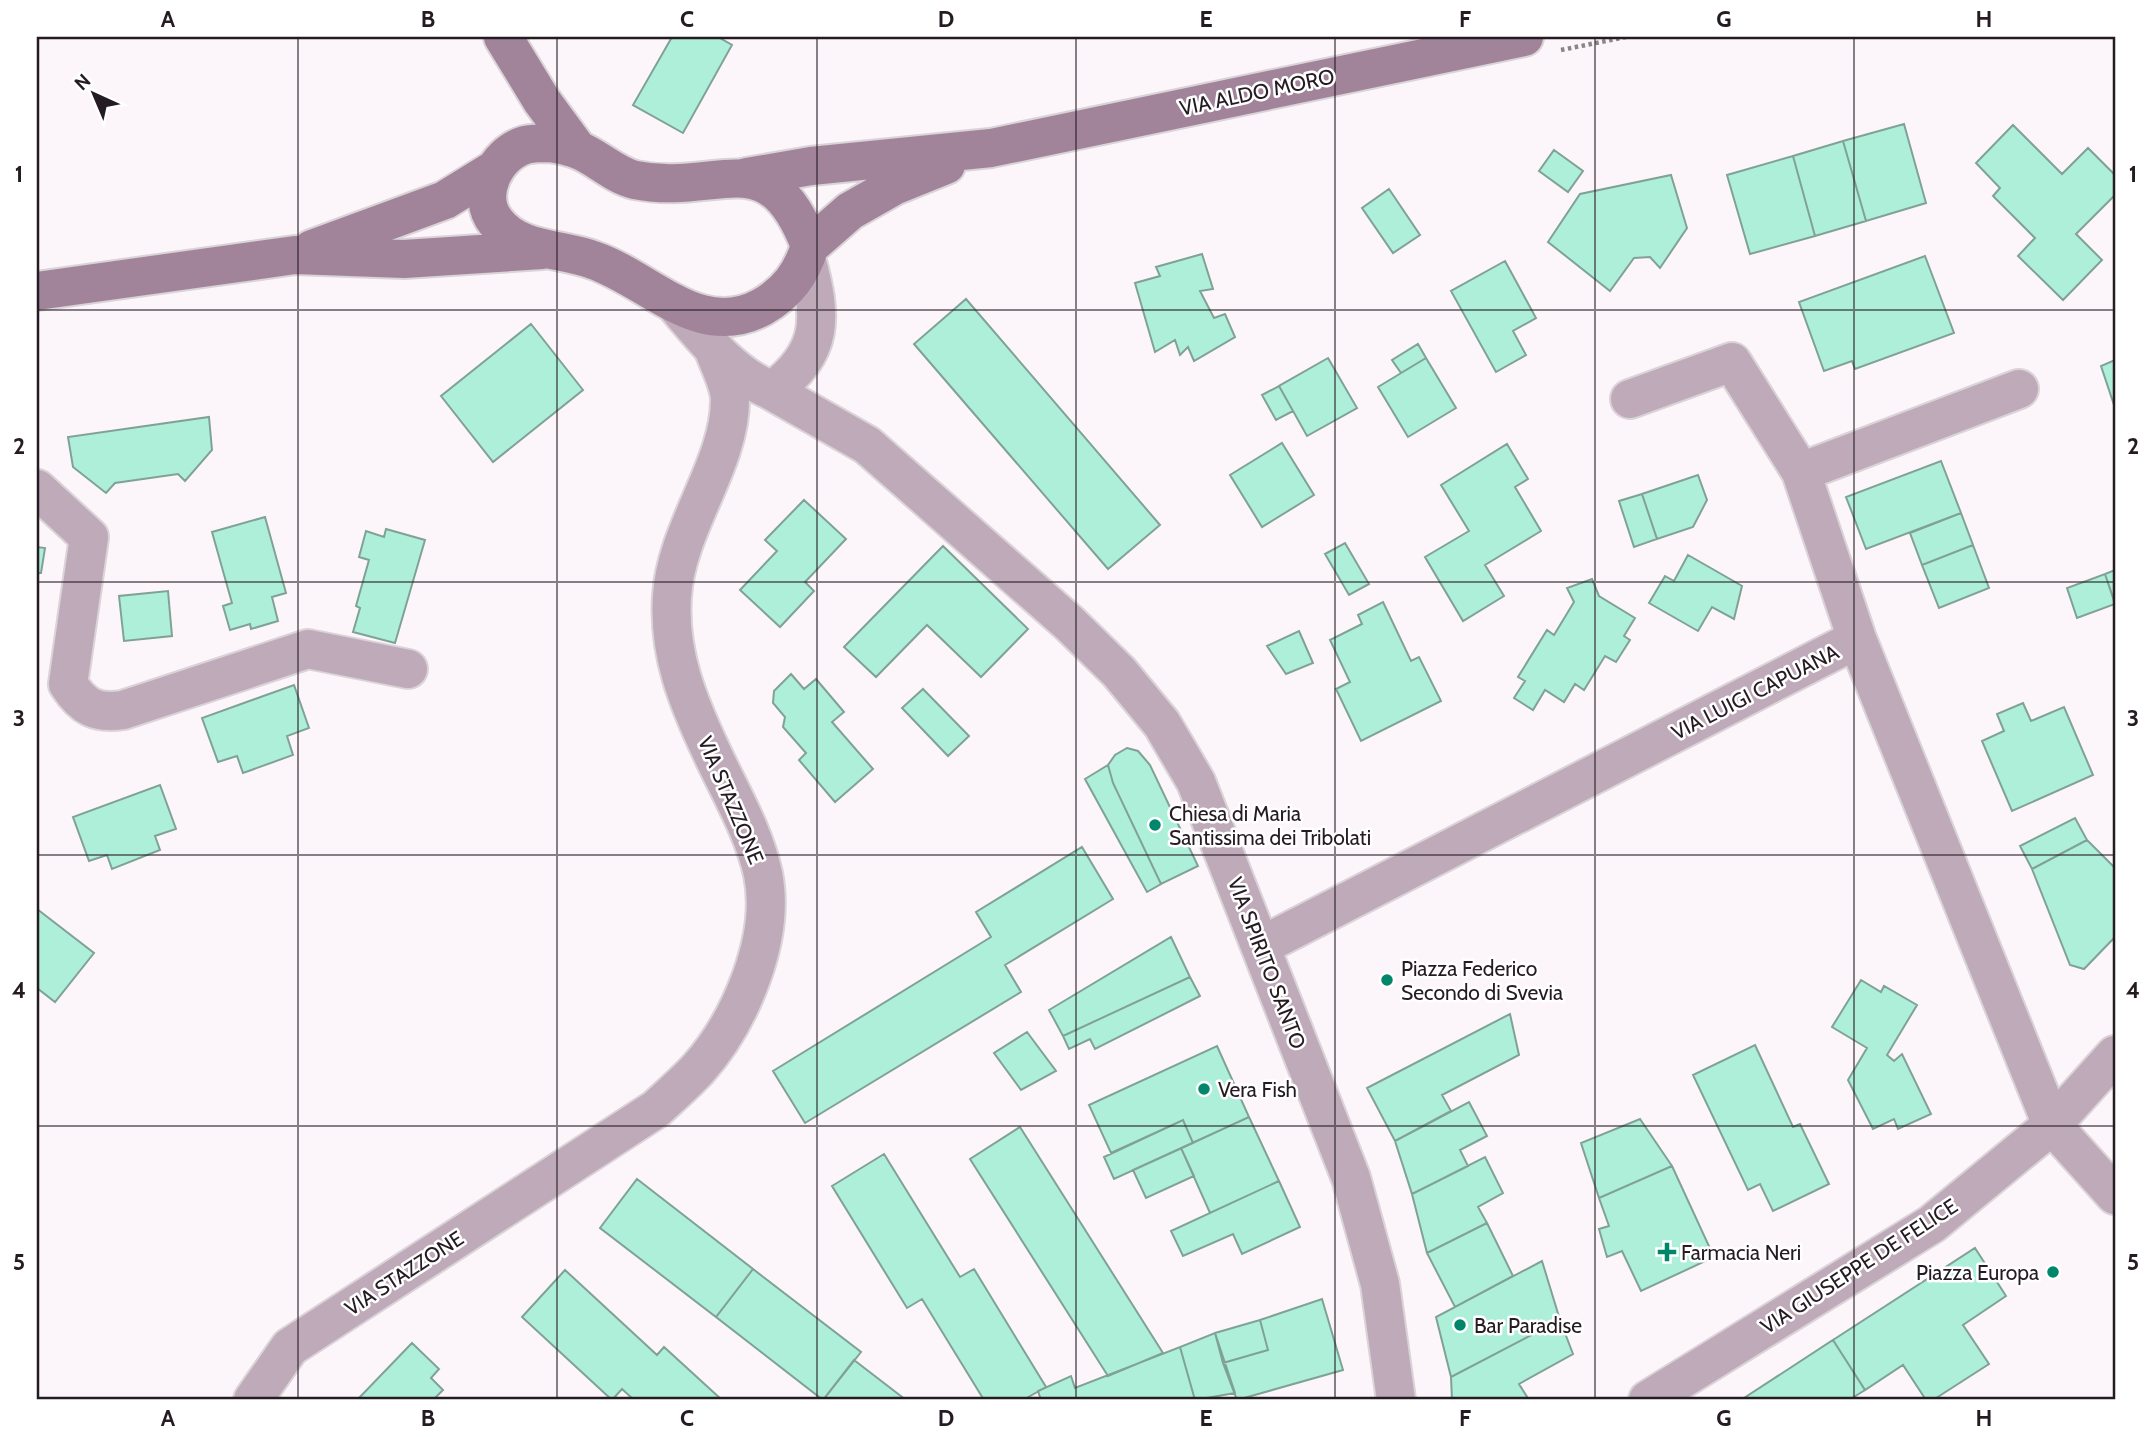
<svg xmlns="http://www.w3.org/2000/svg" width="2152" height="1437" font-family="Cabin,sans-serif">
<style>
.building{fill:#aeefd9;stroke:#80a296;stroke-width:2}
.lines{fill:none;stroke-linecap:round;stroke-linejoin:round}
.minor-casing{stroke:#dad3d7;stroke-width:42}
.tertiary-casing{stroke:#dad3d7;stroke-width:42}
.secondary-casing{stroke:#dad3d7;stroke-width:42}
.path{stroke:#8c8489;stroke-width:4.5;stroke-dasharray:3.5 3.5;stroke-linecap:butt}
.minor{stroke:#bfaab9;stroke-width:38}
.tertiary{stroke:#bfaab9;stroke-width:38}
.secondary{stroke:#a2849a;stroke-width:38}
.grid{fill:none;stroke:#251b22;stroke-width:2;stroke-opacity:0.55}
.poi-dot{fill:#00876b;stroke:#fff;stroke-width:2.5}
.labels{text-anchor:middle;dominant-baseline:central;stroke-width:5;stroke-linejoin:round;paint-order:stroke}
.street-label{font-size:21px;fill:#251b22;stroke:#fff}
.poi-label{font-size:21px;fill:#251b22;stroke:#fff;text-anchor:start}
.neatline{fill:none;stroke:#251b22;stroke-width:2.5}
.grid-label{font-size:23px;text-anchor:middle;font-weight:bold;fill:#251b22}
</style>
<rect width="100%" height="100%" fill="#fcf6fa"/>
<path class="building" d="M672,37H718L732,45L683,133L633,105Z
M1904,124L1926,203L1866,221L1843,141Z
M2013,125L2062,174L2088,148L2115,175V195L2076,234L2102,260L2063,300L2018,256L2035,238L1993,196L2000,188L1976,163Z
M1843,141L1866,221L1815,236L1793,156Z
M1554,150L1583,171L1568,192L1539,171Z
M1793,156L1815,236L1750,254L1727,175Z
M1671,175L1687,228L1660,268L1650,257L1634,258L1610,291L1548,242L1580,194Z
M1389,189L1420,235L1393,253L1362,208Z
M1202,254L1213,289L1200,291L1214,318L1225,314L1235,337L1194,361L1188,347L1180,355L1175,340L1155,352L1135,283L1160,276L1156,267Z
M1925,256L1954,333L1855,369L1852,361L1824,371L1799,302Z
M1505,261L1536,318L1513,331L1526,355L1496,372L1451,291Z
M966,299L1160,525L1108,569L914,344Z
M531,324L583,390L493,462L441,396Z
M1418,344L1426,358L1401,373L1392,360Z
M1328,358L1357,408L1307,436L1279,386Z
M1426,358L1456,408L1408,437L1378,387Z
M2115,360V408L2101,366Z
M1279,386L1293,411L1276,420L1262,395Z
M209,417L212,450L185,481L178,474L115,483L106,493L73,467L68,437Z
M1282,443L1314,495L1262,527L1230,475Z
M1507,444L1528,479L1515,487L1541,531L1485,565L1504,596L1463,621L1425,557L1469,531L1441,485Z
M1941,461L1961,513L1866,549L1846,497Z
M1698,475L1707,500L1693,527L1657,539L1642,494Z
M1642,494L1657,539L1634,547L1619,501Z
M804,500L846,539L805,582L814,591L780,627L740,590L777,551L765,540Z
M1961,513L1973,545L1922,565L1910,533Z
M265,517L286,593L272,597L278,621L251,629L250,624L230,630L223,606L232,603L212,532Z
M386,529L425,540L395,643L353,632L360,608L356,606L369,560L359,557L366,531L384,537Z
M1345,543L1369,584L1349,595L1325,554Z
M1973,545L1989,588L1939,608L1922,565Z
M943,546L1028,629L981,677L927,625L876,677L844,647Z
M37,547L45,548L41,573H37Z
M1688,555L1742,586L1734,619L1712,607L1698,631L1649,603L1665,576L1674,581Z
M2115,570V603L2105,574Z
M2105,574L2115,604L2077,618L2067,588Z
M1592,579L1599,596L1635,618L1624,636L1630,640L1616,662L1605,656L1584,690L1575,684L1564,702L1545,690L1533,710L1514,698L1525,681L1518,677L1547,630L1554,635L1574,602L1567,588Z
M168,591L172,636L124,641L119,596Z
M1383,602L1411,661L1419,657L1441,701L1361,741L1336,689L1350,682L1330,640L1362,624L1358,615Z
M1299,631L1313,663L1286,674L1267,646Z
M791,674L804,689L816,679L844,712L832,722L873,769L835,802L799,760L806,753L783,727L785,717L773,703L774,691Z
M294,685L309,728L287,736L293,755L243,773L237,756L218,762L202,718Z
M923,689L969,736L948,756L902,708Z
M2023,703L2031,721L2064,707L2093,775L2012,811L1982,741L2004,731L1997,714Z
M1127,748L1138,751L1150,765L1198,866L1161,884L1113,783L1108,765L1115,755Z
M1108,765L1113,783L1161,884L1147,892L1085,779Z
M160,785L176,829L155,836L160,850L112,869L107,855L89,861L73,817Z
M2075,818L2087,840L2032,869L2020,846Z
M2087,840L2115,868V937L2084,969L2070,965L2032,869Z
M1082,847L1113,899L1005,965L1021,992L805,1123L773,1071L991,937L976,912Z
M37,909L94,953L55,1002L37,988Z
M1171,937L1190,977L1063,1036L1049,1010Z
M1190,977L1200,996L1095,1049L1090,1039L1069,1049L1063,1036Z
M1861,980L1881,992L1884,986L1917,1005L1887,1055L1894,1061L1902,1054L1931,1114L1898,1129L1894,1119L1873,1129L1848,1080L1867,1048L1832,1027Z
M1510,1014L1519,1055L1442,1095L1451,1111L1395,1141L1367,1088Z
M1027,1032L1056,1071L1021,1090L994,1053Z
M1755,1045L1793,1127L1800,1124L1829,1184L1773,1211L1760,1184L1748,1190L1693,1075Z
M1217,1046L1249,1117L1193,1143L1183,1120L1111,1153L1089,1105Z
M1469,1102L1487,1136L1460,1150L1468,1166L1412,1194L1395,1141Z
M1249,1117L1279,1181L1210,1213L1181,1148Z
M1640,1119L1672,1166L1599,1198L1581,1143Z
M1183,1120L1193,1143L1114,1179L1104,1157Z
M1020,1127L1163,1353L1108,1376L970,1159Z
M1181,1148L1194,1176L1146,1198L1133,1170Z
M884,1154L960,1277L974,1269L1046,1387L1023,1400H984L922,1299L907,1308L832,1186Z
M1485,1157L1503,1193L1478,1207L1487,1223L1427,1253L1412,1194Z
M1672,1166L1714,1257L1641,1291L1622,1251L1607,1257L1599,1229L1609,1226L1599,1198Z
M637,1179L753,1269L716,1317L600,1228Z
M1279,1181L1300,1227L1242,1254L1233,1234L1183,1256L1171,1231Z
M1487,1223L1513,1276L1455,1307L1427,1253Z
M1975,1248L2006,1296L1963,1325L1989,1364L1933,1400H1926L1903,1365L1865,1390L1833,1340Z
M1542,1261L1560,1320L1451,1377L1436,1317Z
M753,1269L861,1352L823,1400L716,1317Z
M565,1270L657,1355L664,1347L722,1400H634L622,1389L612,1400L522,1317Z
M1322,1299L1343,1370L1237,1400L1223,1363L1268,1350L1260,1320Z
M1260,1320L1268,1350L1223,1363L1215,1333Z
M1560,1320L1573,1354L1519,1384L1529,1400H1452L1451,1377Z
M1215,1333L1235,1393L1195,1400L1180,1347Z
M1833,1340L1865,1390L1849,1400H1741Z
M412,1343L439,1369L431,1378L443,1390L436,1397L439,1400H357Z
M1180,1347L1195,1400H1041L1038,1391L1071,1376L1075,1388Z
M854,1360L906,1400H823Z"/>
<g class="lines">
<defs>
<path id="minor" d="M1630,399L1732,362L1801,472L1857,639
M1801,472L2019,389
M37,489L89,537L68,684C83,707 96,714 123,710L308,649L408,669
M1261,946L1857,639L2052,1125L2115,1195
M253,1400L290,1347L656,1109C670,1096 685,1083 698,1069C740,1022 776,938 763,874C754,832 730,792 712,753C688,702 668,654 672,596C676,528 730,465 730,400C730,384 719,365 714,350"/>
<path id="tertiary" d="M674,303C703,337 730,373 772,391C825,352 822,317 806,258
M772,391L867,445L1069,623L1119,672L1162,724L1196,782L1351,1178L1380,1284L1396,1400
M1648,1400L1932,1224L2052,1125L2115,1055"/>
<path id="secondary" d="M503,37L542,101L578,150
M551,143C560,145 569,146 578,150C597,157 614,175 635,180C720,197 768,137 810,246C801,274 788,292 762,307C699,341 651,280 593,260C561,248 519,252 496,222C475,196 495,154 525,145C533,143 543,143 551,143Z
M747,177L811,166L991,148L1524,37
M810,246L850,211L894,186L946,165
M312,249L445,200L492,171
M37,291L295,255L404,259L542,250"/>
</defs>
<use href="#minor" class="minor-casing"/>
<use href="#tertiary" class="tertiary-casing"/>
<use href="#secondary" class="secondary-casing"/>
<path class="path" d="M1561,50L1626,37"/>
<use href="#minor" class="minor"/>
<use href="#tertiary" class="tertiary"/>
<use href="#secondary" class="secondary"/>
</g>
<path class="grid" d="M298,37V1400M557,37V1400M817,37V1400M1076,37V1400M1335,37V1400M1595,37V1400M1854,37V1400M37,310H2115M37,582H2115M37,855H2115M37,1126H2115"/>
<g class="poi-dot">
<circle cx="1155" cy="825" r="7"/>
<circle cx="1387" cy="980" r="7"/>
<circle cx="1204" cy="1089" r="7"/>
<path d="M1663.5 1241.5h7v7h7v7h-7v7h-7v-7h-7v-7h7z"/>
<circle cx="2053" cy="1272" r="7"/>
<circle cx="1460" cy="1325" r="7"/>
</g>
<g class="labels">
<g class="street-label">
<text transform="translate(1257 92) rotate(-12)">VIA ALDO MORO</text>
<text transform="translate(1755 692) rotate(-27)">VIA LUIGI CAPUANA</text>
<text transform="translate(731 800) rotate(67)">VIA STAZZONE</text>
<text transform="translate(1267 963) rotate(69)">VIA SPIRITO SANTO</text>
<text transform="translate(1859 1266) rotate(-33)">VIA GIUSEPPE DE FELICE</text>
<text transform="translate(404 1273) rotate(-33)">VIA STAZZONE</text>
</g>
<g class="poi-label">
<text x="1169" y="813">Chiesa di Maria<tspan x="1169" dy="24">Santissima dei Tribolati</tspan></text>
<text x="1401" y="968">Piazza Federico<tspan x="1401" dy="24">Secondo di Svevia</tspan></text>
<text x="1218" y="1089">Vera Fish</text>
<text x="1681" y="1252">Farmacia Neri</text>
<text x="2039" y="1272" text-anchor="end">Piazza Europa</text>
<text x="1474" y="1325">Bar Paradise</text>
</g>
</g>
<rect width="2152" height="1437" fill="none" stroke="#ffffff" stroke-width="77"/>
<g transform="translate(94 94) rotate(316)" stroke="#ffffff" stroke-width="5" paint-order="stroke">
<path d="M0-5L12 26L0 18L-12 26Z" fill="#251b22"/>
<text y="-10" font-size="19" font-weight="bold" text-anchor="middle" fill="#251b22">N</text>
</g>
<rect x="38" y="38" width="2076" height="1360" class="neatline"/>
<g class="grid-label">
<text x="168" y="27">A</text>
<text x="428" y="27">B</text>
<text x="687" y="27">C</text>
<text x="946" y="27">D</text>
<text x="1206" y="27">E</text>
<text x="1465" y="27">F</text>
<text x="1724" y="27">G</text>
<text x="1984" y="27">H</text>
<text x="19" y="182">1</text>
<text x="2133" y="182">1</text>
<text x="19" y="454">2</text>
<text x="2133" y="454">2</text>
<text x="19" y="726">3</text>
<text x="2133" y="726">3</text>
<text x="19" y="998">4</text>
<text x="2133" y="998">4</text>
<text x="19" y="1270">5</text>
<text x="2133" y="1270">5</text>
<text x="168" y="1426">A</text>
<text x="428" y="1426">B</text>
<text x="687" y="1426">C</text>
<text x="946" y="1426">D</text>
<text x="1206" y="1426">E</text>
<text x="1465" y="1426">F</text>
<text x="1724" y="1426">G</text>
<text x="1984" y="1426">H</text>
</g>
</svg>
